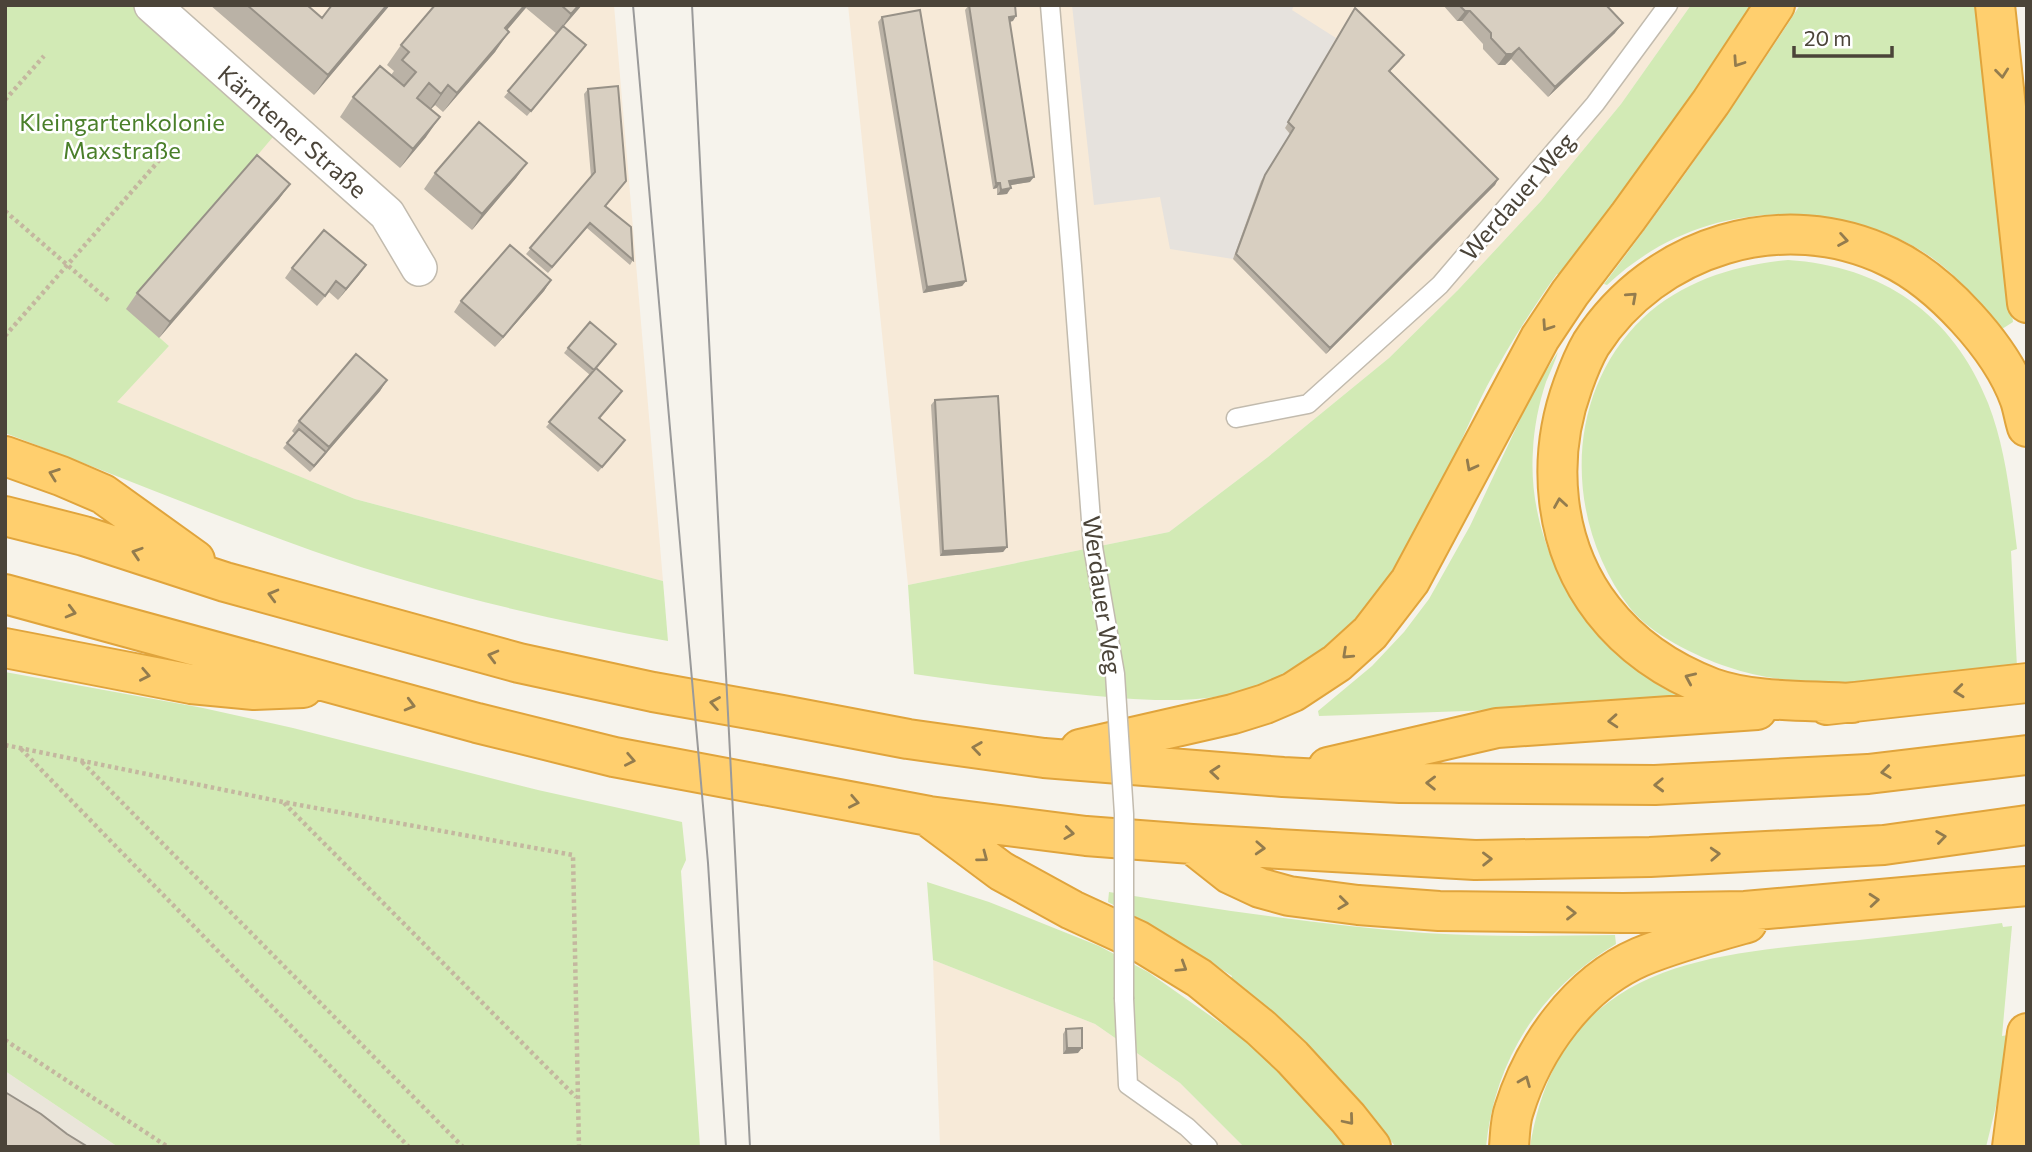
<svg xmlns="http://www.w3.org/2000/svg" width="2032" height="1152" font-family="Commissioner,sans-serif">
<style>
.residential{fill:#eae5da}
.commercial{fill:#f7ead8}
.industrial{fill:#e6e2dd}
.green{fill:#d2eab5}
.lines{fill:none;stroke-linecap:round;stroke-linejoin:round}
.service-casing{stroke:#c2bbae;stroke-width:21}
.minor-casing{stroke:#c2bbae;stroke-width:38}
.motorway-casing{stroke:#e0a43c;stroke-width:42}
.path{stroke:#c4b79f;stroke-width:4.5;stroke-dasharray:3.5 3.5;stroke-linecap:butt}
.service{stroke:#fff;stroke-width:18}
.minor{stroke:#fff;stroke-width:35}
.motorway{stroke:#ffcf6e;stroke-width:38}
.tram{stroke:#9a9a9a;stroke-width:2}
.service-bridge-casing{stroke:#c2bbae;stroke-width:21;stroke-linecap:butt}
.service-bridge{stroke:#fff;stroke-width:18}
.wall{fill:#bab2a6}
.shaded-wall{fill:#979187}
.building{fill:#d8cfc1;stroke:#979187;stroke-width:2}
.oneway{stroke:#937c4e}
.labels{text-anchor:middle;dominant-baseline:central;stroke-width:5;stroke-linejoin:round;paint-order:stroke}
.park-label{font-size:24px;fill:#4a7f2a;stroke:#fff}
.street-label{font-size:24px;fill:#4b4439;stroke:#fff}
</style>
<rect width="100%" height="100%" fill="#f6f3ec"/>
<path class="residential" d="M5,1071L118,1147H5Z"/>
<path class="commercial" d="M152,5H614L663,581L355,499L116,402L169,346L126,309Z
M848,5H1691L1621,104L1541,201L1458,290L1389,358L1268,457L1169,532L908,585Z
M933,960L1095,1024L1180,1083L1244,1147H940Z"/>
<path class="industrial" d="M1072,5H1294L1292,10L1336,38L1285,128L1290,134L1261,181L1233,259L1170,249L1160,197L1094,205Z"/>
<path class="green" d="M5,5H152L284,124L127,309L169,346L117,402L355,499L663,581L668,641C548,620 428,591 313,551C210,514 108,472 5,433Z
M1691,5H1756L1725,52L1562,277L1557,274C1531,310 1508,347 1487,386C1466,427 1450,470 1428,511C1405,554 1380,597 1345,633C1338,640 1329,646 1320,652C1247,710 1165,703 1077,694C1023,689 969,682 914,674L908,585L1169,532L1268,457L1389,358L1458,290L1541,201L1621,104Z
M1800,5H1976L2013,322L2002,329C1980,303 1959,277 1931,257C1906,240 1877,228 1848,222C1760,202 1674,222 1607,285L1604,284C1673,193 1738,101 1800,5Z
M1788,260C1882,266 1953,314 1988,403C2006,449 2011,501 2017,549L2011,551L2017,667C1928,676 1814,697 1728,667C1697,657 1650,634 1630,608C1564,522 1563,394 1643,318C1683,281 1735,265 1788,260Z
M1558,352C1555,362 1550,372 1546,382C1539,403 1534,427 1533,450C1526,550 1589,649 1676,695L1670,704L1319,716L1318,711L1372,666L1404,632L1429,599L1470,526L1535,388Z
M5,672L203,708L293,728L538,790L682,822L686,860L681,871L700,1147H118L5,1071Z
M927,882L989,902L1099,946L1148,972L1229,1029L1232,1026C1274,1063 1312,1104 1347,1147H1244L1180,1083L1095,1024L933,960Z
M1109,892C1214,909 1319,925 1425,933C1488,937 1553,936 1615,935L1616,944C1540,990 1495,1058 1486,1147H1396L1355,1098L1230,981L1232,976L1155,927L1108,902Z
M2002,923L2003,927L2012,926L2002,1036L2008,1035L1997,1102L1986,1147H1530C1560,961 1705,954 1859,940C1907,935 1954,929 2002,923Z"/>
<g class="lines">
<defs>
<path id="service" d="M1050,5L1072,266L1093,547
M1236,418L1308,404L1440,285L1595,104L1668,5
M1124,999L1128,1085L1187,1127L1208,1147"/>
<path id="minor" d="M152,5L387,214L419,268"/>
<path id="motorway" d="M1995,5L2027,303
M5,456L61,476L103,494L195,560
M5,516L84,536L225,582L519,663L653,692L782,715L908,739L1044,758L1283,777L1400,783L1655,785L1868,774L2027,755
M5,594L477,723L614,757L929,816L1086,836L1192,844L1475,860L1650,857L1884,845L2027,825
M5,648L191,684L254,690L303,688
M1852,703C1808,700 1754,703 1712,688C1670,672 1631,646 1603,610C1553,546 1546,459 1573,385C1578,371 1584,356 1591,344C1655,245 1783,206 1889,257C1940,281 2001,347 2020,400C2023,409 2024,418 2027,427
M1827,705L2027,683
M1080,749L1233,714L1265,704L1293,692L1337,663L1370,633L1410,581L1540,338L1570,293L1628,217L1711,102L1775,5
M1328,767L1497,728L1757,710
M930,818L1001,871L1072,910L1137,940L1199,978L1261,1028L1292,1057L1348,1118L1371,1147
M1192,844L1230,874L1260,888L1289,896L1358,905L1439,911L1623,913L1745,911L2027,886
M1509,1147C1510,1135 1510,1121 1514,1110C1533,1048 1578,984 1640,957C1674,943 1711,933 1747,923
M2012,1147L2027,1033"/>
</defs>
<use href="#service" class="service-casing"/>
<use href="#minor" class="minor-casing"/>
<use href="#motorway" class="motorway-casing"/>
<path class="path" d="M5,100L44,56
M5,211L109,301
M5,336L170,148
M5,745L283,802L573,855L579,1147
M21,749L409,1147
M82,762L463,1147
M284,803L576,1097
M5,1040L168,1147"/>
<use href="#service" class="service"/>
<use href="#minor" class="minor"/>
<use href="#motorway" class="motorway"/>
<path class="tram" d="M633,5L708,863L726,1147
M692,5L750,1147"/>
<defs>
<path id="service-bridge" d="M1093,547L1115,674L1124,814V999"/>
</defs>
<use href="#service-bridge" class="service-bridge-casing"/>
<use href="#service-bridge" class="service-bridge"/>
</g>
<path class="wall" d="M210,5H307L322,18L390,5L314,95Z
M435,5H582L564,26L582,50L527,116L504,97L557,34L526,8L507,30L495,52L443,112L435,105L431,109L426,137L400,168L340,117L353,97L391,75L394,71L387,65L401,45Z
M969,5L1013,21L1010,22L1030,182L1010,185L1007,194L997,195V188L993,189L965,10Z
M1443,5H1606L1615,33L1548,97L1511,59L1505,65H1498L1483,49V44L1462,21H1457Z
M1355,8L1400,61L1390,71L1498,179L1495,185L1326,354L1233,259L1261,181L1290,134L1285,128Z
M882,17L966,281L962,286L923,293L878,22Z
M588,89L626,181L606,206L633,260L630,265L587,228L548,273L526,254L591,177L584,94Z
M527,163L516,178L472,230L424,189L435,173Z
M290,184L279,199L159,338L126,309L137,293Z
M366,265L338,300L329,292L317,306L285,278L292,268Z
M551,280L544,291L495,347L454,312L461,301Z
M568,348L612,349L596,369L619,396L600,418L622,445L598,472L546,427L590,375L564,353Z
M387,380L380,391L310,472L283,448L295,434L292,431L299,421Z
M935,400L1007,547L1003,552L940,556L931,405Z
M1066,1029L1078,1053L1063,1054V1034Z"/>
<path class="shaded-wall" d="M387,5H390L314,95L328,75Z
M525,5H528L492,48L505,28Z
M579,5H582L557,34L571,14Z
M1465,11H1470L1462,21H1457Z
M1016,16L1013,21L1006,22L1009,17Z
M1623,23L1615,33L1548,97L1555,87Z
M509,32L495,52L443,112L457,93Z
M1519,48L1511,59L1505,65H1498L1506,54Z
M448,85L435,105L427,113L441,94Z
M440,117L426,137L400,168L413,149Z
M527,163L516,178L472,230L482,214Z
M1034,177L1030,182L1006,186L1009,181Z
M1498,179L1495,185L1326,354L1330,348Z
M996,183H1000L997,188L993,189Z
M290,184L279,199L159,338L170,322Z
M1011,188L1007,194L997,195L1001,190Z
M366,265L359,275L338,300L346,289Z
M551,280L544,291L495,347L503,337Z
M966,281L962,286L923,293L927,287Z
M387,380L380,391L310,472L329,447Z
M1007,547L1003,552L940,556L943,551Z
M1067,1048H1082L1078,1053L1063,1054Z"/>
<path class="building" d="M247,5H307L322,18L332,5H387L328,75Z
M435,5H525L505,28L509,32L457,93L448,85L441,94L429,83L417,98L440,117L413,149L353,97L380,66L404,86L416,72L402,60L409,52L401,45Z
M561,5H579L571,14Z
M969,5H1015L1016,16L1009,17L1034,177L1009,181L1011,188L1001,190L1000,183H996Z
M1459,5H1606L1623,23L1555,87L1519,48L1512,54H1506L1491,38V33L1470,11H1465Z
M1355,8L1404,55L1389,71L1498,179L1330,348L1236,254L1265,175L1294,128L1288,122Z
M920,10L966,281L927,287L882,17Z
M563,26L586,45L531,111L508,91Z
M618,86L626,181L605,206L631,227L633,260L590,223L552,267L530,248L595,172L588,89Z
M479,122L527,163L482,214L435,173Z
M257,155L290,184L170,322L137,293Z
M324,230L366,265L346,289L336,281L325,296L292,268Z
M510,245L551,280L503,337L461,301Z
M590,322L616,344L594,370L568,348Z
M356,354L387,380L329,447L299,421Z
M596,368L622,391L599,418L625,440L602,467L549,422Z
M998,396L1007,547L943,551L935,400Z
M299,429L326,452L314,466L287,443Z
M1082,1028V1048H1067L1066,1029Z
M5,1092L41,1114L67,1134L88,1147H5Z"/>
<defs><path id="oneway-chevron" d="M-2-3.5L2.5 0L-2 3.5" fill="none" stroke-width="1.6" stroke-linecap="round" stroke-linejoin="round" transform="scale(1.75)"/></defs>
<g class="oneway">
<use href="#oneway-chevron" transform="translate(1738 62) rotate(124)"/>
<use href="#oneway-chevron" transform="translate(2002 73) rotate(84)"/>
<use href="#oneway-chevron" transform="translate(1843 240) rotate(10)"/>
<use href="#oneway-chevron" transform="translate(1632 297) rotate(-42)"/>
<use href="#oneway-chevron" transform="translate(1547 326) rotate(124)"/>
<use href="#oneway-chevron" transform="translate(1471 466) rotate(118)"/>
<use href="#oneway-chevron" transform="translate(54 474) rotate(-160)"/>
<use href="#oneway-chevron" transform="translate(1560 503) rotate(-99)"/>
<use href="#oneway-chevron" transform="translate(137 553) rotate(-162)"/>
<use href="#oneway-chevron" transform="translate(273 595) rotate(-165)"/>
<use href="#oneway-chevron" transform="translate(71 612) rotate(15)"/>
<use href="#oneway-chevron" transform="translate(1347 654) rotate(137)"/>
<use href="#oneway-chevron" transform="translate(493 656) rotate(-165)"/>
<use href="#oneway-chevron" transform="translate(145 675) rotate(11)"/>
<use href="#oneway-chevron" transform="translate(1690 678) rotate(-156)"/>
<use href="#oneway-chevron" transform="translate(1959 691) rotate(174)"/>
<use href="#oneway-chevron" transform="translate(715 703) rotate(-170)"/>
<use href="#oneway-chevron" transform="translate(410 705) rotate(15)"/>
<use href="#oneway-chevron" transform="translate(1613 721) rotate(176)"/>
<use href="#oneway-chevron" transform="translate(977 748) rotate(-172)"/>
<use href="#oneway-chevron" transform="translate(630 760) rotate(11)"/>
<use href="#oneway-chevron" transform="translate(1215 772) rotate(-175)"/>
<use href="#oneway-chevron" transform="translate(1886 772) rotate(173)"/>
<use href="#oneway-chevron" transform="translate(1431 783) rotate(-179)"/>
<use href="#oneway-chevron" transform="translate(1659 785) rotate(178)"/>
<use href="#oneway-chevron" transform="translate(854 802) rotate(11)"/>
<use href="#oneway-chevron" transform="translate(1069 833) rotate(7)"/>
<use href="#oneway-chevron" transform="translate(1941 837) rotate(-8)"/>
<use href="#oneway-chevron" transform="translate(1260 848) rotate(3)"/>
<use href="#oneway-chevron" transform="translate(1715 854) rotate(-3)"/>
<use href="#oneway-chevron" transform="translate(983 857) rotate(37)"/>
<use href="#oneway-chevron" transform="translate(1487 859) rotate(-1)"/>
<use href="#oneway-chevron" transform="translate(1874 900) rotate(-5)"/>
<use href="#oneway-chevron" transform="translate(1343 903) rotate(7)"/>
<use href="#oneway-chevron" transform="translate(1571 913)"/>
<use href="#oneway-chevron" transform="translate(1182 967) rotate(32)"/>
<use href="#oneway-chevron" transform="translate(1525 1081) rotate(-68)"/>
<use href="#oneway-chevron" transform="translate(1349 1120) rotate(50)"/>
</g>
<g class="labels">
<g class="park-label">
<text x="122" y="121">Kleingartenkolonie<tspan x="122" dy="28">Maxstraße</tspan></text>
</g>
<g class="street-label">
<text transform="translate(293 131) rotate(41)">Kärntener Straße</text>
<text transform="translate(1517 196) rotate(-49)">Werdauer Weg</text>
<text transform="translate(1103 595) rotate(82)">Werdauer Weg</text>
</g>
</g>
<rect width="2032" height="1152" fill="none" stroke="#4b4439" stroke-width="14"/>
<path d="M1794 46v10h98v-10" fill="none" stroke="#4b4439" stroke-width="3.5"/>
<text x="1804" y="46" font-size="21" fill="#4b4439" stroke="#ffffff" stroke-width="5" paint-order="stroke">20 m</text>
</svg>
